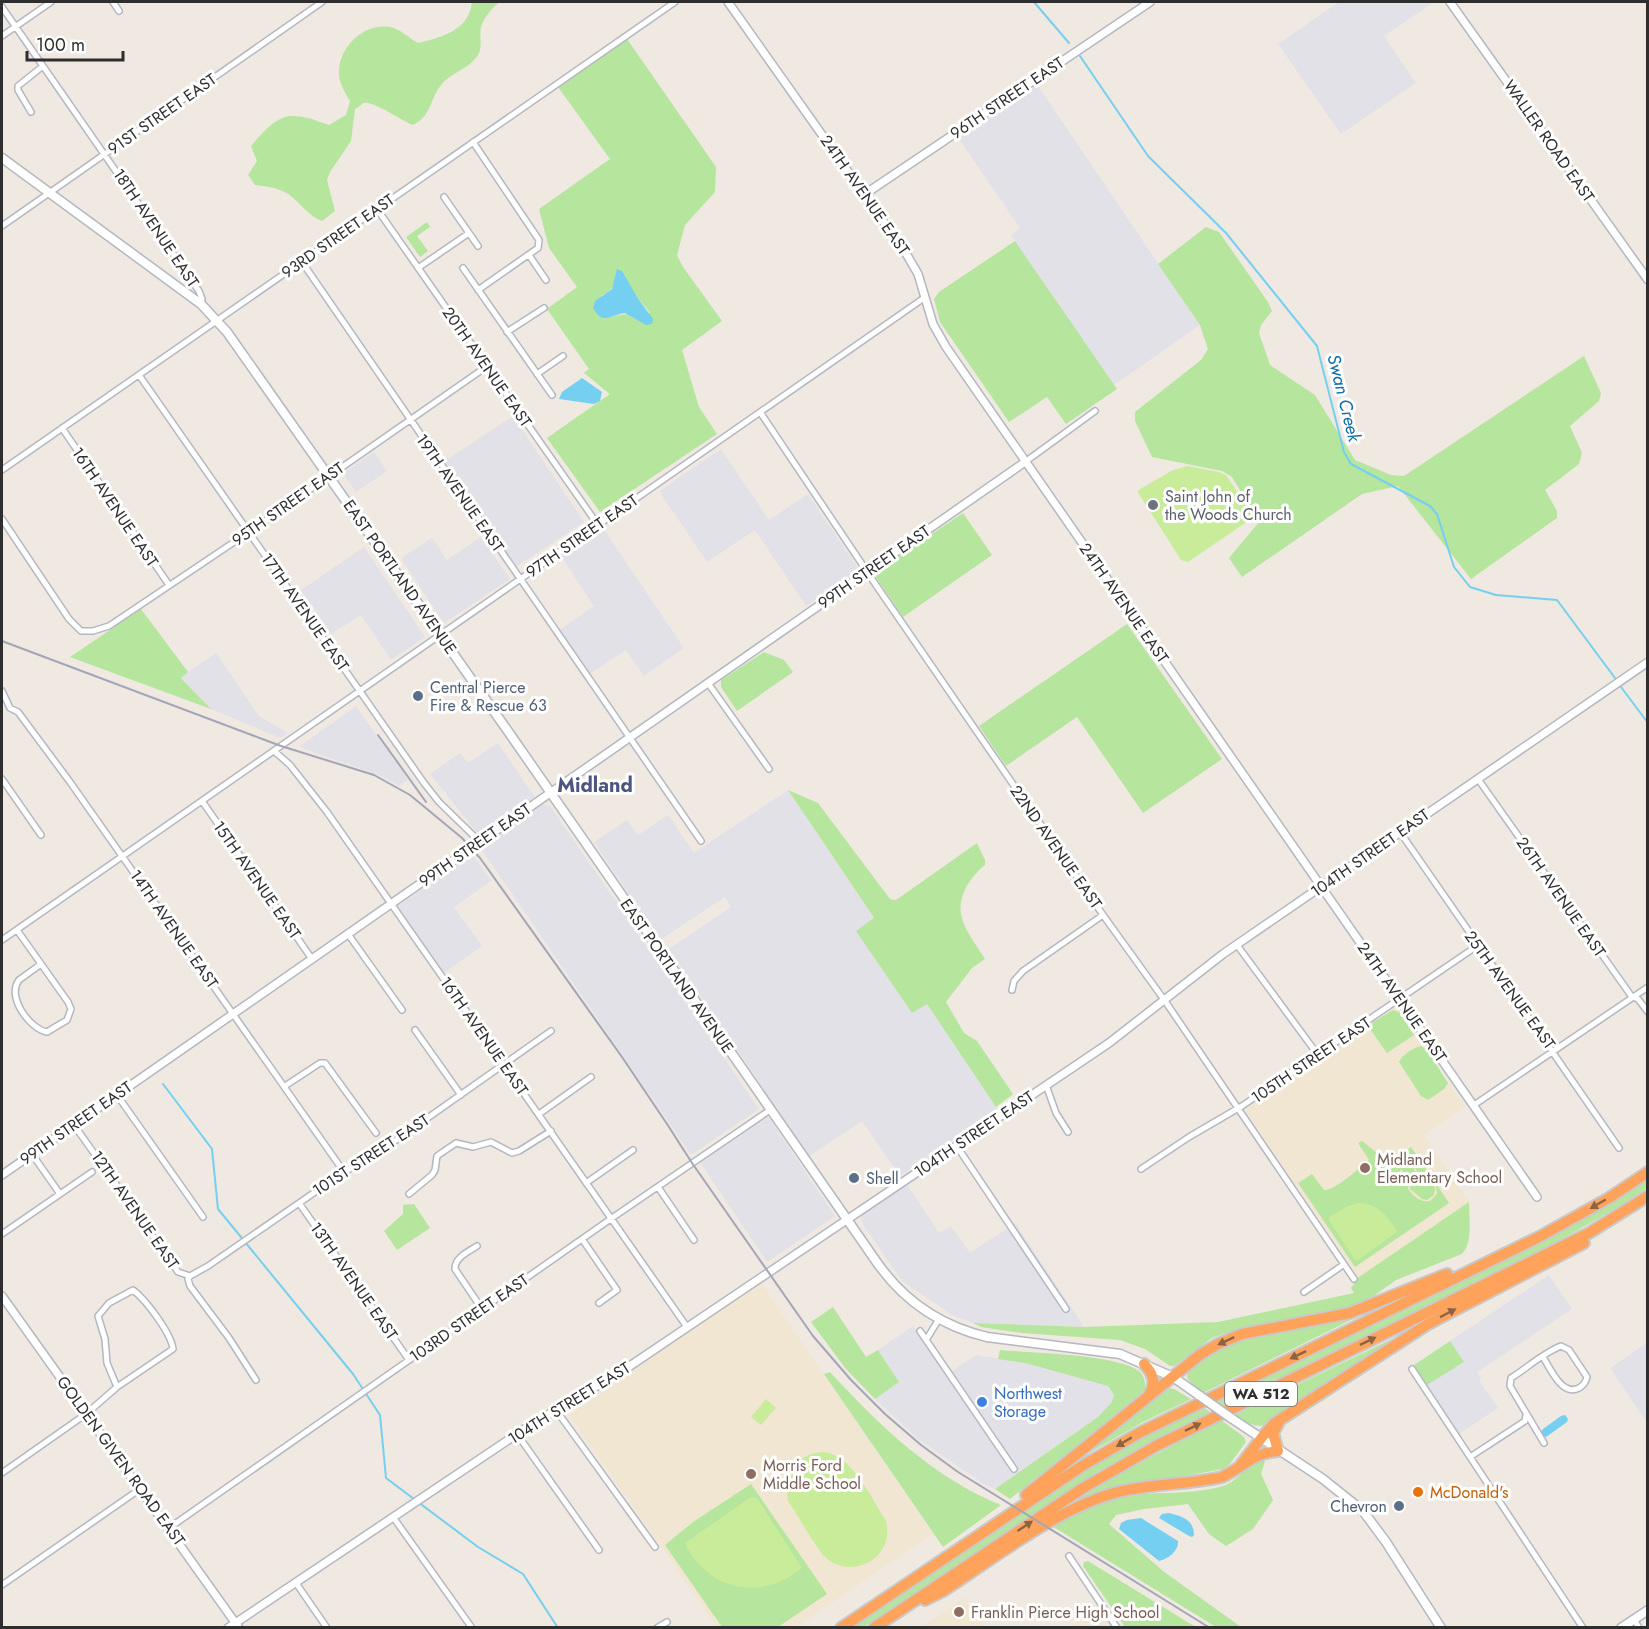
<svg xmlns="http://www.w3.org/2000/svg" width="1649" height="1629" font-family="Jost,sans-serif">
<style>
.industrial{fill:#e3e1e8}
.education{fill:#f0e6d1}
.green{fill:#b6e59e;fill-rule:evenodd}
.pitch{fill:#c9ec9a}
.water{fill:#75cff0}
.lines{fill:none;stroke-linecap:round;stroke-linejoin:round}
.stream{stroke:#75cff0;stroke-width:2}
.minor-casing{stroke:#b4b7c1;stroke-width:8}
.tertiary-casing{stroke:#b4b7c1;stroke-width:10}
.secondary-casing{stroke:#b4b7c1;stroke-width:11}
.motorway-casing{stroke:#c9c9c9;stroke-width:14}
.minor{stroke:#fff;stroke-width:5}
.tertiary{stroke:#fff;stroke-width:7}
.secondary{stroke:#fff;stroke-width:8}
.motorway{stroke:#ffa35c;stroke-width:10}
.rail{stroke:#a3a6b8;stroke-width:2}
.secondary-bridge-casing{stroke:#b4b7c1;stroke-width:11;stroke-linecap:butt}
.secondary-bridge{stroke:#fff;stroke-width:8}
.oneway{fill:#8c6343}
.worship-dot{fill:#6b7280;stroke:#fff;stroke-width:2}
.service-dot{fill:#5c6f8a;stroke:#fff;stroke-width:2}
.education-dot{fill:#8d6e63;stroke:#fff;stroke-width:2}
.shop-dot{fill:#3f7fe0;stroke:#fff;stroke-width:2}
.food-dot{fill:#e8710a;stroke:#fff;stroke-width:2}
.labels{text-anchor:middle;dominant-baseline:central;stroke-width:6;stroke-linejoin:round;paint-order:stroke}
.shield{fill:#fff;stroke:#6d6d6d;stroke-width:1.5}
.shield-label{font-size:15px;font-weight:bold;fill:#2e2e2e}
.street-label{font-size:16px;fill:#2e2e2e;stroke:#fff}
.worship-label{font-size:16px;fill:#5b616d;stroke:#fff;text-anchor:start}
.service-label{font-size:16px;fill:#4e5e75;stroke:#fff;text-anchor:start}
.education-label{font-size:16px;fill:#785e54;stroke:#fff;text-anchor:start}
.shop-label{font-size:16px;fill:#366cbe;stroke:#fff;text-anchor:start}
.food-label{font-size:16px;fill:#c56008;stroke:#fff;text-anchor:start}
.water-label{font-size:18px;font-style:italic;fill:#0d6fa3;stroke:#fff}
.quarter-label{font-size:20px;font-weight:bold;fill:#4d5680;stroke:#fff}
</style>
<rect width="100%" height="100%" fill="#efe9e1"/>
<path class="industrial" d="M1339,2H1434L1384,36L1416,83L1341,134L1278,44Z
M1036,83L1200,325L1114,385L1011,235L1020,228L957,136Z
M513,416L584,522L516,567L445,461Z
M721,449L769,520L808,494L859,570L806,606L755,530L707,562L659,491Z
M374,452L387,471L356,492L343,473Z
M603,528L684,648L644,676L626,650L588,675L558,631L594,606L561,556Z
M481,537L510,579L444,623L401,558L432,538L447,560Z
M364,547L425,637L391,660L361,615L331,634L301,590Z
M216,653L259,716L288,733L280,738L211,709L181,677Z
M356,706L408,780L399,786L381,776L299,747Z
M498,743L535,797L479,835L430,774L460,753L468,763Z
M788,790L874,919L857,931L912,1013L927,1004L998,1110L900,1176L862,1121L809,1156L669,949L731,907L725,897L660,940L594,842L627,820L638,835L668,815L694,853Z
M542,804L550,806L759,1109L691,1155L480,847Z
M472,854L491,881L454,907L482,946L438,977L392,910Z
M768,1116L835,1216L767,1262L700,1162Z
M906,1183L939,1233L951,1226L970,1253L1015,1223L1084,1327L973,1323L952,1315L902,1281L862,1223L860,1215Z
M1549,1275L1572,1309L1477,1372L1481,1378L1479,1380L1498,1408L1459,1434L1427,1385L1463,1362L1450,1341Z
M913,1326L948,1374L976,1355L1025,1363L1108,1386L1114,1395L1113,1402L1098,1417L995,1489L984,1484L918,1439L875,1399L899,1382L878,1350Z
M1647,1343V1423L1610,1368Z"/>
<path class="education" d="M1396,1007L1465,1107L1424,1135L1469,1202L1359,1277L1245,1110Z
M760,1281L933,1534L796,1627H717L569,1415Z
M965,1598L985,1627H921Z
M1099,1608L1112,1627H1069Z"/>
<path class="green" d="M472,2H500C493,6 483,19 481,27C479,36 483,46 478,55C469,69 452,72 442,84C429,99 433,115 413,125C402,121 373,100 363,103C363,104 356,109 355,109L351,141L330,172L327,180L335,211L322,221C308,216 300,202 288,194C279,188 265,186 255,185L248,175L257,161L251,146C280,112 288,110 329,125L346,115L350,101C345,92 338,82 339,71C340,45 365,23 390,27C400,29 409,38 418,43C443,37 469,30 472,2Z
M627,39L716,167L715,192L685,225L677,255L683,267L722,321L682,350L699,407L717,434L600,512L547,438L610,394L584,373L589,369L547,309L577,287L549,248L539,209L610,159L558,87ZM616,271L650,313C633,314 620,313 604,319L601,296C614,289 615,285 616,271Z
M427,222L430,227L417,236L428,251L420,257L406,237Z
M1206,227L1219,232L1268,302L1272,311L1261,325L1259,333L1270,365L1315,395L1355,460L1391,475L1404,476L1584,356L1601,393L1599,401L1570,426L1582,453L1579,464L1545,490L1557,511V518L1471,579L1398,486L1362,494L1242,577L1229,558L1259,522L1232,477L1222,471L1152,457L1135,421V412L1201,360L1208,349L1200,325L1158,264Z
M1015,241L1117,389L1066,424L1047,397L1009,422L940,322L934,299L939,292Z
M963,513L992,555L903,617L876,577L877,571Z
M141,609L188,672L181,678L211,709L70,657Z
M1127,624L1222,759L1143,813L1077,717L1006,766L979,726Z
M764,652L784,660L793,672L737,711L721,687V680Z
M788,790L818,803L890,899L896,900L977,843L985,860V865C970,877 956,898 962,918C964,929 979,949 985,959L972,968L946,1002L964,1033L977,1041L1013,1094L996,1107L927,1004L912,1013L856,931L874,918Z
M1393,1010L1399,1012L1414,1035L1387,1053L1370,1029L1373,1022Z
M1421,1046L1427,1050L1448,1083L1444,1089L1428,1100L1421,1096L1399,1062C1402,1055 1413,1048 1421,1046Z
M1362,1141L1386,1160L1397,1158L1400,1163V1171L1410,1183L1408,1188C1412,1196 1421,1203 1430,1201L1437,1194C1437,1182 1430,1177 1419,1175L1411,1161H1402L1399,1156L1411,1147L1449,1203L1355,1267L1298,1183L1312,1174L1324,1190C1335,1191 1359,1168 1369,1160L1358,1143Z
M1410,1162L1419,1178L1418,1181L1414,1183L1400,1169L1403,1163Z
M1420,1177L1430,1180L1435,1188L1434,1195L1427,1200L1422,1199L1410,1189L1411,1184L1417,1183Z
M1647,1179V1188C1580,1233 1507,1267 1435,1302C1364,1337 1293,1372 1222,1406L1215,1402L1560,1232L1626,1194Z
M1469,1202C1469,1218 1473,1243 1462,1254L1396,1280L1368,1300L1341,1309L1223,1334L1212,1338L1174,1366H1170L1145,1349L1120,1340L1022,1333L981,1327L973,1323L1084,1327L1218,1322L1354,1293L1351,1288L1359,1277Z
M414,1204L430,1228L397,1250L384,1231L403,1214V1205Z
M833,1307L866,1357L878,1350L899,1382L875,1399L846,1369L811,1322Z
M1367,1312L1201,1394L1187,1378C1187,1371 1191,1369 1196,1364C1227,1334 1273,1334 1313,1326C1331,1323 1349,1317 1367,1312Z
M1400,1335L1265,1425C1253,1428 1245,1421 1235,1415Z
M1450,1341L1464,1362L1427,1385L1414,1365Z
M1000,1350C1031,1353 1116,1354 1139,1371C1143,1374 1146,1382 1145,1388C1143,1394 1133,1400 1128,1404L1010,1499L995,1489L1098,1417L1112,1402L1114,1395L1108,1386L1025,1363L998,1359Z
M830,1372C879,1425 933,1478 1001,1505L943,1547L824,1374Z
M1167,1388L1174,1389L1191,1399L1143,1422L1075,1461Z
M1203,1407L1210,1412L1153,1440L1097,1472L864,1627L852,1628L1088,1468L1153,1431Z
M1221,1420L1244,1437L1246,1442L1229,1465L1223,1469L1106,1490L1064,1509L1109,1479Z
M1261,1461H1265L1261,1474L1273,1500L1253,1529L1226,1546L1209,1534L1188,1504L1144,1509L1116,1515L1109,1524L1163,1571L1241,1627H1216L1052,1526C1079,1510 1108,1497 1140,1494C1167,1492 1197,1494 1223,1486C1239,1481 1246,1464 1261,1461Z
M751,1484L827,1594L778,1627H722L665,1545L693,1522Z
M1088,1561L1189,1623L1196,1627H1125L1083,1566L1084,1562Z"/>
<path class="pitch" d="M1187,466L1219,472L1226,475L1254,517L1188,562L1181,560L1137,491L1171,471Z
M1358,1203C1377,1203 1388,1216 1397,1232L1358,1260H1355L1329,1220V1217L1348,1206Z
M766,1399L776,1408L761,1425L751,1417Z
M823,1452C852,1454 871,1498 886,1521C889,1533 887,1545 878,1555C865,1569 842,1571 827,1559C816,1549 798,1515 788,1501C784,1475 795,1454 823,1452Z
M751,1497L757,1498L802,1568C762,1602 707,1591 685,1543Z"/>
<path class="water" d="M617,269L622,271L637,297L653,319L652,324L646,325L625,313C609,315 604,326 593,308L595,301L612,289Z
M582,378L602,392L600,401L594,404L559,399L562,392Z
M1565,1415L1568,1419L1567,1422L1546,1437L1544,1436L1541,1432L1543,1429L1561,1416Z
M1169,1513C1182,1516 1194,1520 1194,1535L1192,1537L1189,1536L1159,1518L1162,1514Z
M1141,1518L1178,1541C1179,1551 1168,1559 1159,1561L1119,1529L1121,1523L1127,1520Z"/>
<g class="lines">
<path class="stream" d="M1034,2L1069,43
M1080,56L1148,156L1226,233L1317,346L1344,452L1351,464L1430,506L1437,514L1454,567L1470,587L1496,595L1557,600L1615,678
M1621,687L1648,723
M163,1084L212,1149L218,1209L353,1374L380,1415L386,1478L478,1547L523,1574L558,1628"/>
<defs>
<path id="minor" d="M113,2L119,11
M2,7L199,291L202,299L201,304
M2,36L51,2
M31,112L18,90V86L43,66
M473,142L539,240L538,248L478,290
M444,197L478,246
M377,209L598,525
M2,226L322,2
M529,255L546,280
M302,262L701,841
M418,268L469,233
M463,268L552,395
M507,332L544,308
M537,374L563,356
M139,375L424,783L439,802L480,842
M760,412L878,588L1103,915L1165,1001L1354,1279
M62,428L169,585
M1025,462L1095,411
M2,470L675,2
M2,519L69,619L81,631H93L109,626L249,532L486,367
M708,683L769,769
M2,691L10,708L18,712L70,782L344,1172
M274,751L290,765L327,812L687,1327
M2,779L41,835
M1478,779L1632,997L1638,999L1648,1012
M202,801L312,959
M1400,832L1619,1148
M17,930L68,1002L71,1009L67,1020L47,1032C30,1029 6,997 19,980L41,964
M348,934L402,1010
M2,940L924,298
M1237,945L1318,1055
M1012,990L1014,981L1023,971L1103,915
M415,1030L461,1095
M1046,1085L1056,1113L1068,1132
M285,1086L320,1063H325L376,1133
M117,1095L203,1217
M1474,1105L1648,987
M539,1114L591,1077
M74,1125L178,1272L190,1276
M956,1145L1066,1309
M32,1154L60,1194
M1141,1169L1189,1137L1242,1106L1477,946
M586,1183L633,1150
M658,1187L694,1240
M409,1194L432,1175L435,1170L437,1156L456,1143L473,1147L491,1142L512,1153L519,1151L551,1131
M299,1203L409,1360
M2,1234L92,1172
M582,1239L617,1290L599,1303
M477,1246C468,1252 455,1257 455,1269L482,1309
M190,1276L208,1266L344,1172L375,1155L551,1031
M190,1276L188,1279L190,1286L229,1338L256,1380
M1304,1292L1343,1265
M920,1331L1014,1469
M926,1340L939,1319
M1543,1357C1550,1368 1562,1397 1579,1388C1584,1385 1586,1382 1587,1377L1569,1350L1561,1346C1543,1353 1527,1368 1511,1378L1510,1386L1544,1443
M1412,1369L1583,1628
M556,1410L655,1547
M517,1434L599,1550
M1470,1457L1525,1421L1526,1415
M2,1473L86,1414L117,1387L173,1349C171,1333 146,1300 133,1290L109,1303L98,1316L105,1339L107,1363L117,1387
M393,1517L472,1628
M169,1528L612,1218L770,1110
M1069,1556L1117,1628
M296,1583L327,1628
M2,1585L140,1489
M1634,1619L1639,1628
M657,1628L667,1622"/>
<path id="tertiary" d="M728,2L907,255L918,274L933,324L946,347L1537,1197
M1450,2L1648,280
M865,194L1150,2
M2,1175L1025,462
M2,1296L239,1628
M228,1628L532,1424L621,1372L1109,1043L1223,954L1648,662"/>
<path id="secondary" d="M2,158L201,304L227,332L512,737L878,1264C905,1302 941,1326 987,1337L1120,1354L1173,1377L1200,1396
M1231,1418L1323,1479L1363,1511L1386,1542L1441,1628
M1621,1628L1648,1610"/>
<path id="motorway" d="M1144,1364C1153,1373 1157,1383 1149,1395
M1240,1466L1263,1436L1275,1423L1428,1324L1584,1243
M1026,1495L1201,1354L1218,1344L1242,1334L1350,1313L1447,1274
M925,1600L943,1591C996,1557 1057,1508 1118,1492C1152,1483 1188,1485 1222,1477C1244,1467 1252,1453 1278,1451L1273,1433L1278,1424
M841,1628L1082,1466L1139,1433L1539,1237L1609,1198L1648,1172
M874,1628L1083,1488L1156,1446L1589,1233L1648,1196"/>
</defs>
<use href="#minor" class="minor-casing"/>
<use href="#tertiary" class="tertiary-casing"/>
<use href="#secondary" class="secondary-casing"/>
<use href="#motorway" class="motorway-casing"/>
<use href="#minor" class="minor"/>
<use href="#tertiary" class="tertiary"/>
<use href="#secondary" class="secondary"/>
<use href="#motorway" class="motorway"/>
<path class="rail" d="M2,641L281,746L374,775L410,795L462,838L480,858L622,1057L669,1127L692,1163L813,1336L851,1380L885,1414L921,1445L958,1472L1210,1628
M378,735L426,802"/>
<defs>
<path id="secondary-bridge" d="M1200,1396L1231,1418"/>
</defs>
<use href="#secondary-bridge" class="secondary-bridge-casing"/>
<use href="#secondary-bridge" class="secondary-bridge"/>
</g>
<defs><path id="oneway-solid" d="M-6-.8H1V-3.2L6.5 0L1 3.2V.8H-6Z" transform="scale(1.5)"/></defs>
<g class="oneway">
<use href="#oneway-solid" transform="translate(1598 1204) rotate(150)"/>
<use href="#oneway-solid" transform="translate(1448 1313) rotate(-28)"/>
<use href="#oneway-solid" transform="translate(1226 1341) rotate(155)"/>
<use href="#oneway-solid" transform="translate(1368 1341) rotate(-26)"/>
<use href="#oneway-solid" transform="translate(1298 1355) rotate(154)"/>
<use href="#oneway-solid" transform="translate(1193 1427) rotate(-26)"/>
<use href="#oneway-solid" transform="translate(1124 1442) rotate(149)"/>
<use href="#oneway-solid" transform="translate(1025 1526) rotate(-34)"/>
</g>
<circle class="worship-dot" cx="1153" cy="505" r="6"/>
<g class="service-dot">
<circle cx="418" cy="696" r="6"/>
<circle cx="854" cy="1178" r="6"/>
<circle cx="1399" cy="1506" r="6"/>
</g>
<g class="education-dot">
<circle cx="1365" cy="1168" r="6"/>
<circle cx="751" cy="1474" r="6"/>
<circle cx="959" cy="1612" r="6"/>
</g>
<circle class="shop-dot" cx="982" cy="1402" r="6"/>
<circle class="food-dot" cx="1418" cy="1492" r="6"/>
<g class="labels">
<rect class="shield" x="1225" y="1382" width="72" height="24" rx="4.5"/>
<g class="shield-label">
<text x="1261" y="1394">WA 512</text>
</g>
<g class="street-label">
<text transform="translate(1007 98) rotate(-34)">96TH STREET EAST</text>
<text transform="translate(162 114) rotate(-35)">91ST STREET EAST</text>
<text transform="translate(1549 141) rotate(55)">WALLER ROAD EAST</text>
<text transform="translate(865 195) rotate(55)">24TH AVENUE EAST</text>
<text transform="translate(156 228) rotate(56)">18TH AVENUE EAST</text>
<text transform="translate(338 236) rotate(-35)">93RD STREET EAST</text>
<text transform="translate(487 367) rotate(55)">20TH AVENUE EAST</text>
<text transform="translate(460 493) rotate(55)">19TH AVENUE EAST</text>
<text transform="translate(288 504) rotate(-35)">95TH STREET EAST</text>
<text transform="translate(115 507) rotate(56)">16TH AVENUE EAST</text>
<text transform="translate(582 536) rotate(-35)">97TH STREET EAST</text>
<text transform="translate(874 567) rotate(-35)">99TH STREET EAST</text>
<text transform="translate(400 577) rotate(55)">EAST PORTLAND AVENUE</text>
<text transform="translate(1124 603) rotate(55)">24TH AVENUE EAST</text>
<text transform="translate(305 612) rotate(55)">17TH AVENUE EAST</text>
<text transform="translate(475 845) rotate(-35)">99TH STREET EAST</text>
<text transform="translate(1056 847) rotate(55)">22ND AVENUE EAST</text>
<text transform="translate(1370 853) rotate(-35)">104TH STREET EAST</text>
<text transform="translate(257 880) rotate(55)">15TH AVENUE EAST</text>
<text transform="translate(1561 897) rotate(55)">26TH AVENUE EAST</text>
<text transform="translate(174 929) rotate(55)">14TH AVENUE EAST</text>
<text transform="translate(677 976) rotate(55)">EAST PORTLAND AVENUE</text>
<text transform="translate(1510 990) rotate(54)">25TH AVENUE EAST</text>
<text transform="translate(1402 1002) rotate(55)">24TH AVENUE EAST</text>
<text transform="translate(484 1036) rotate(55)">16TH AVENUE EAST</text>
<text transform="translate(1311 1060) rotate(-34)">105TH STREET EAST</text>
<text transform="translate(76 1123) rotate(-35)">99TH STREET EAST</text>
<text transform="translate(974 1134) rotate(-34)">104TH STREET EAST</text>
<text transform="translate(371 1155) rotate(-33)">101ST STREET EAST</text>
<text transform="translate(135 1210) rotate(55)">12TH AVENUE EAST</text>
<text transform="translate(354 1281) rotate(55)">13TH AVENUE EAST</text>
<text transform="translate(469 1318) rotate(-35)">103RD STREET EAST</text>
<text transform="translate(569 1403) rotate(-32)">104TH STREET EAST</text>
<text transform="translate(121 1461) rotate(54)">GOLDEN GIVEN ROAD EAST</text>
</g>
<g class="worship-label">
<text x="1165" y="496">Saint John of<tspan x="1165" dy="18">the Woods Church</tspan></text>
</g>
<g class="service-label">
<text x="430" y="687">Central Pierce<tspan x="430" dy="18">Fire &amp; Rescue 63</tspan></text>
<text x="866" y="1178">Shell</text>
<text x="1387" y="1506" text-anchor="end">Chevron</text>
</g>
<g class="education-label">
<text x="1377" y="1159">Midland<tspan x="1377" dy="18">Elementary School</tspan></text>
<text x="763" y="1465">Morris Ford<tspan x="763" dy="18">Middle School</tspan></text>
<text x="971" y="1612">Franklin Pierce High School</text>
</g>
<g class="shop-label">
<text x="994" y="1393">Northwest<tspan x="994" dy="18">Storage</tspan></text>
</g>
<g class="food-label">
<text x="1430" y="1492">McDonald's</text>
</g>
<g class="water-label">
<text transform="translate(1344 398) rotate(76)">Swan Creek</text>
</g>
<g class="quarter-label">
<text x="595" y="785">Midland</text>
</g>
</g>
<rect width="1649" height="1629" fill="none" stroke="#2e2e2e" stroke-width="6"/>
<path d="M27 51v9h96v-9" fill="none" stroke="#2e2e2e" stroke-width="3"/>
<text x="36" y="51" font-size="18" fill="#2e2e2e" stroke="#ffffff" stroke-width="4.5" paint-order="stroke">100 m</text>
</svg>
